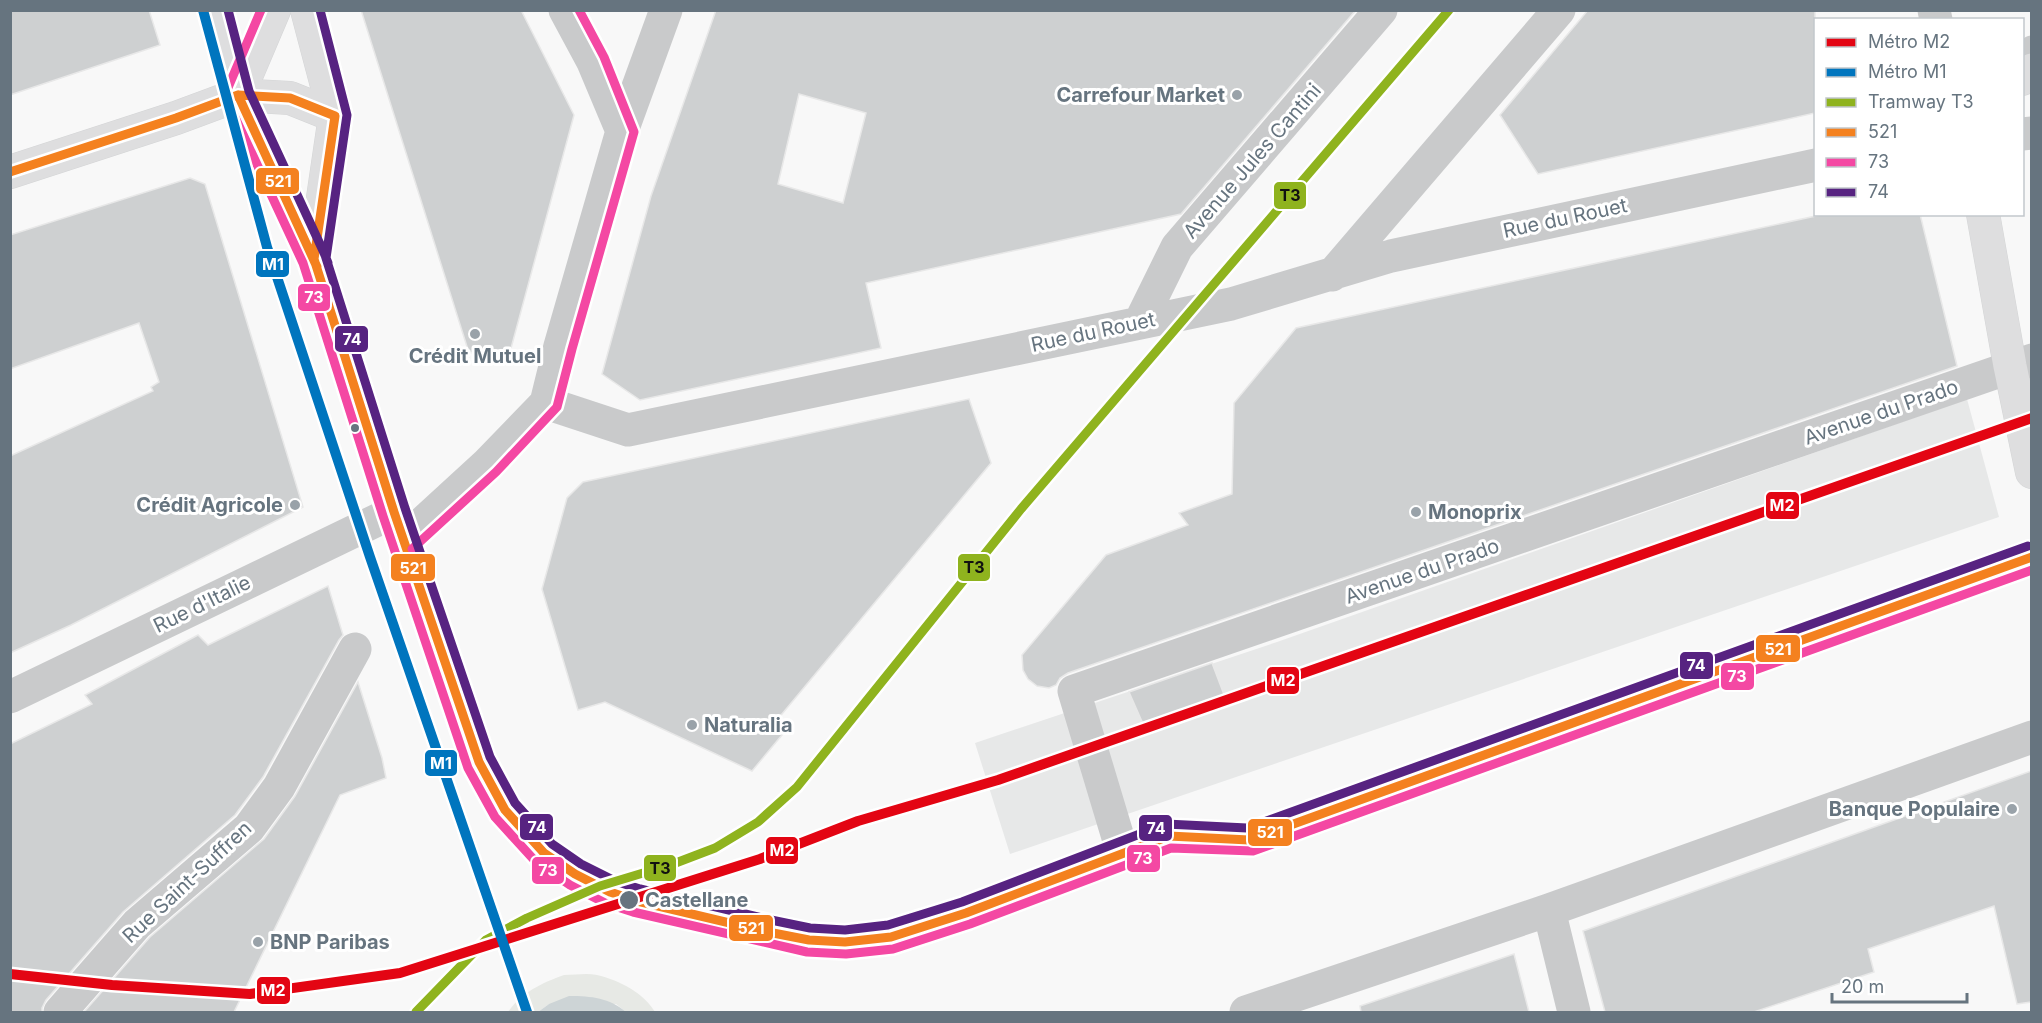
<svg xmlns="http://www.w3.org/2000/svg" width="2042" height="1023" font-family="Inter,sans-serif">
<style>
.built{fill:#e7e8e8}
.green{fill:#e7e9e5}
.water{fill:#cdd4d6}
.building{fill:#ced0d1;stroke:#e8e8e8;stroke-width:1.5;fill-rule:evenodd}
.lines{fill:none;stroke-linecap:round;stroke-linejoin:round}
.secondary-casing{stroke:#d4d5d6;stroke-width:34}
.lane{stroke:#c9cacb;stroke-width:27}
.street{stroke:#c9cacb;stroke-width:33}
.secondary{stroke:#dededf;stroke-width:33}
.bus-1-casing{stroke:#fff;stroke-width:14}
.bus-2-casing{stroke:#fff;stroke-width:14}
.bus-3-casing{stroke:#fff;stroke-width:14}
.bus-1{stroke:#f4811f;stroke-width:9}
.bus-2{stroke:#f448a3;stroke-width:9}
.bus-3{stroke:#572381;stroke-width:9}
.tram-1-casing{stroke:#fff;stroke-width:14}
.tram-1{stroke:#8fb31e;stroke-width:9}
.metro-1-casing{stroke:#fff;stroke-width:15}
.metro-2-casing{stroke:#fff;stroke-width:15}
.metro-1{stroke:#e30513;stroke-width:10}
.metro-2{stroke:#0075be;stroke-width:10}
.poi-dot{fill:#99a2a9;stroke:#fff;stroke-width:2}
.bus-dot{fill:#66747f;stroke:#fff;stroke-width:2}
.labels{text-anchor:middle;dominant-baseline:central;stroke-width:6;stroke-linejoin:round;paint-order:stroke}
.poi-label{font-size:20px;font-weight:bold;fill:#66747f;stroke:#fff;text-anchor:end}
.street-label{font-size:20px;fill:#66747f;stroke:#fff}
.stop-label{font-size:20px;font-weight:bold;fill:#66747f;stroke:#fff;text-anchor:start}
.line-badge{stroke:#fff;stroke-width:2}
.badge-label{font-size:16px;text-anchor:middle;font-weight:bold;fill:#fff}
.pale-badge-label{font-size:16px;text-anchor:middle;font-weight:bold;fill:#111}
</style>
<rect width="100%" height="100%" fill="#f8f8f8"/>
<path class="built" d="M1967,399L1999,517L1010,854L975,743L1277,642Z"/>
<path class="green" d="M564,975C575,975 587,973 597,975C619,980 644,993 655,1012H626L616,1004H549L538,1012H508C522,992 542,983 564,975Z"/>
<path class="water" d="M569,996C592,996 609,998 626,1012H538L549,1004Z"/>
<path class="building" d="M10,10H149L160,45L10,95Z
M361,10H521L574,115L510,352L469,353Z
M716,10H1356L1181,214L866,283L881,348L640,400L602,374L651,196ZM799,94L866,113L843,203L778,184Z
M1588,10H1815V113L1538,174L1500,115Z
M190,178L205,184L303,507L71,625L10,653V456L153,391L151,387L159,382L139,323L10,369V235Z
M1825,214H1920L1957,366L1068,673L1060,678L1056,685L1049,688L1037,686L1028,679L1023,670L1022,655L1106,555L1188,525L1179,513L1232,494L1234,403L1296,328Z
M969,399L991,463L777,720L787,729L752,771L605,702L578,710L542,589L567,498L583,482Z
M328,586L343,635L339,640L263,777L235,815L123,912L46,1000L42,1008V1012H10V744L92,704L85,695L198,635L208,645Z
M1212,663L1228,705L1147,733L1129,692Z
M358,682L382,758L386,778L340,795L234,1012H84L150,937L264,839L295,796Z
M2031,771V1002L2017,1004L1994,906L1868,949L1874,972L1754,1012H1605L1583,931Z
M1514,954L1529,1012H1361L1360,1006Z"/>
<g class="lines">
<defs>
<path id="secondary" d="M215,10L238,95L314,259L394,512L479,762L505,810L544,853L575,874L610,892L637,901L768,932L809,940L845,942L891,937L966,913L1169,836L1249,840L1276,831L2032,557
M307,10L335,116L314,259
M2022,79L2032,70
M238,95L274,10
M10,172L176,118L238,95L290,98L335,116
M1983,214L2010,366L2032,472"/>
</defs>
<use href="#secondary" class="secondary-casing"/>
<path class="lane" d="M2022,61L2032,49"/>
<path class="street" d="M565,10L593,62L622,131
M1934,10L1936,20
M2022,134L2032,133
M1332,275L1559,10
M1140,322L1177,247L1381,10
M546,403L628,430L1231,304L1391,256L1816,165
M404,540L487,464L546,403L560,346L622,131L666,10
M10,697L394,512
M1123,854L1074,691L2032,360
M1549,910L1574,1012
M60,1012L137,924L249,828L279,787L355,649
M1246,1012L1549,910L2032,737"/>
<use href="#secondary" class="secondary"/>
<defs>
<path id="bus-1" d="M238,95L317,267
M10,172L176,118L238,95L290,98L335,116L314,259L394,512L479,762L505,810L544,853L575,874L610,892L637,901L768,932L809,940L845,942L891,937L966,913L1169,836L1249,840L2032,557"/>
<path id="bus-2" d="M261,10L227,90L226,98L303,263L383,516L468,768L495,817L536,862L570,885L605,903L633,912L807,952L846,954L893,949L970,924L1171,848L1253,851L2032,570
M412,549L496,472L557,407L572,349L634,132L604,57L579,10"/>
<path id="bus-3" d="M228,10L249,91L325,255L405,508L490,757L515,803L552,844L581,864L615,881L640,889L771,920L810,928L845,930L888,925L962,902L1166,824L1247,828L2028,546
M320,10L347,115L326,258L328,263"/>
</defs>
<use href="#bus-1" class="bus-1-casing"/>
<use href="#bus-2" class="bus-2-casing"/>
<use href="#bus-3" class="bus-3-casing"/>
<use href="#bus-1" class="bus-1"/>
<use href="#bus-2" class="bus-2"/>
<use href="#bus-3" class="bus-3"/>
<defs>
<path id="tram-1" d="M416,1012L486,940L527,918L600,886L673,864L715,848L758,822L797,787L1021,509L1449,10"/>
</defs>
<use href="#tram-1" class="tram-1-casing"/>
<use href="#tram-1" class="tram-1"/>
<defs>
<path id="metro-1" d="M10,974L112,985L250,994L400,973L760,859L858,821L998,780L2032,418"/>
<path id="metro-2" d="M203,10L267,247L370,557L527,1012"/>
</defs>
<use href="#metro-1" class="metro-1-casing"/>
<use href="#metro-2" class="metro-2-casing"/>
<use href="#metro-1" class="metro-1"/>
<use href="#metro-2" class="metro-2"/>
</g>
<g class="poi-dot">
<circle cx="1237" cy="95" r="6"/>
<circle cx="475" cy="334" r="6"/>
<circle cx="295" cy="505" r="6"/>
<circle cx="1416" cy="512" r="6"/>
<circle cx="692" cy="725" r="6"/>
<circle cx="2012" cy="809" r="6"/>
<circle cx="258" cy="942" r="6"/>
</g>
<g class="bus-dot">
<circle cx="355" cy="428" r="5"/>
<circle cx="629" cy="900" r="10"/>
</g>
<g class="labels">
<g class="poi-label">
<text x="1225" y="95">Carrefour Market</text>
<text x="475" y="356" text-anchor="middle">Crédit Mutuel</text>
<text x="283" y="505">Crédit Agricole</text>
<text x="1428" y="512" text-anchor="start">Monoprix</text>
<text x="704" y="725" text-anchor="start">Naturalia</text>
<text x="2000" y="809">Banque Populaire</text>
<text x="270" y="942" text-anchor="start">BNP Paribas</text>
</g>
<g class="street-label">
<text transform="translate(1252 161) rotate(-49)">Avenue Jules Cantini</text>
<text transform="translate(1565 218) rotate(-12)">Rue du Rouet</text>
<text transform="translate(1093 332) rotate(-12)">Rue du Rouet</text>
<text transform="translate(1881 412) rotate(-19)">Avenue du Prado</text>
<text transform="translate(1422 571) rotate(-19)">Avenue du Prado</text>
<text transform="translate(202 604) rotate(-26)">Rue d'Italie</text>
<text transform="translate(187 882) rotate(-43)">Rue Saint-Suffren</text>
</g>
<g class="stop-label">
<text x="645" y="900">Castellane</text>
</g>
</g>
<g class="line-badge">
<rect x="255" y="167" width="45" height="28" rx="6" fill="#f4811f"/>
<rect x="1273" y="181" width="34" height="29" rx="6" fill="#8fb31e"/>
<rect x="255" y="250" width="35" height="28" rx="6" fill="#0075be"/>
<rect x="297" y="283" width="34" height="29" rx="6" fill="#f448a3"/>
<rect x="334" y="325" width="35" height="28" rx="6" fill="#572381"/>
<rect x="1765" y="491" width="35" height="29" rx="6" fill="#e30513"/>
<rect x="957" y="553" width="34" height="29" rx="6" fill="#8fb31e"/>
<rect x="390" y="553" width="46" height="29" rx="6" fill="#f4811f"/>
<rect x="1755" y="634" width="46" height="29" rx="6" fill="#f4811f"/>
<rect x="1679" y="651" width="35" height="29" rx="6" fill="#572381"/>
<rect x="1720" y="662" width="35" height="29" rx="6" fill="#f448a3"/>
<rect x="1266" y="666" width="34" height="29" rx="6" fill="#e30513"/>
<rect x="424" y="749" width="34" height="28" rx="6" fill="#0075be"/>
<rect x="519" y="813" width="35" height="28" rx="6" fill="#572381"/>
<rect x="1138" y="814" width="35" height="28" rx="6" fill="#572381"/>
<rect x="1247" y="818" width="46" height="29" rx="6" fill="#f4811f"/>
<rect x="765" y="836" width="34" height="29" rx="6" fill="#e30513"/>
<rect x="1126" y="844" width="35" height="29" rx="6" fill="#f448a3"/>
<rect x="643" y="854" width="34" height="28" rx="6" fill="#8fb31e"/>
<rect x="531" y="856" width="34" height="29" rx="6" fill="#f448a3"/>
<rect x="728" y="914" width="46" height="28" rx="6" fill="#f4811f"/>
<rect x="256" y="976" width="35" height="29" rx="6" fill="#e30513"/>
</g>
<g class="badge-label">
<text x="278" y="187">521</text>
<text x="273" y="270">M1</text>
<text x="314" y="303">73</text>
<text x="352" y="345">74</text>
<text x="1782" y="511">M2</text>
<text x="413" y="574">521</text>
<text x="1778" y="655">521</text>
<text x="1696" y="671">74</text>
<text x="1737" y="682">73</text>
<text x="1283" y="686">M2</text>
<text x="441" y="769">M1</text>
<text x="537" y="833">74</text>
<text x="1156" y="834">74</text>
<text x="1270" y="838">521</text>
<text x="782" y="856">M2</text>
<text x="1143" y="864">73</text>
<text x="548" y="876">73</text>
<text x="751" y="934">521</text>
<text x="273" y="996">M2</text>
</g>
<g class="pale-badge-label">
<text x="1290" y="201">T3</text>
<text x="974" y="573">T3</text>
<text x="660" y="874">T3</text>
</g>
<rect width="2042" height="1023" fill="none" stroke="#66747f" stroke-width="24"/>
<rect x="1814" y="18" width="210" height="198" fill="#ffffff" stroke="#c2c7cc" stroke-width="1.5"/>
<rect x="1826" y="38" width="30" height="9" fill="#e30513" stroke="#c2c7cc" stroke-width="1.5"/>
<text x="1868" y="48" font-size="18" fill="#66747f">Métro M2</text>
<rect x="1826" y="68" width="30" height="9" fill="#0075be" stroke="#c2c7cc" stroke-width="1.5"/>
<text x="1868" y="78" font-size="18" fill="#66747f">Métro M1</text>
<rect x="1826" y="98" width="30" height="9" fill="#8fb31e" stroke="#c2c7cc" stroke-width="1.5"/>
<text x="1868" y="108" font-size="18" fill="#66747f">Tramway T3</text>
<rect x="1826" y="128" width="30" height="9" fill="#f4811f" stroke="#c2c7cc" stroke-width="1.5"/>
<text x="1868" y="138" font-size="18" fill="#66747f">521</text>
<rect x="1826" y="158" width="30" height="9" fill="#f448a3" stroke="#c2c7cc" stroke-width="1.5"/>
<text x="1868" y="168" font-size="18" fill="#66747f">73</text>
<rect x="1826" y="188" width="30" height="9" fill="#572381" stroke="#c2c7cc" stroke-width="1.5"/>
<text x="1868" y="198" font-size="18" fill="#66747f">74</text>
<path d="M1832 993v9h135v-9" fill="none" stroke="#66747f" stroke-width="3"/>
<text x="1841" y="993" font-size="18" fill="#66747f" stroke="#ffffff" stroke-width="4.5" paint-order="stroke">20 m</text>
</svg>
